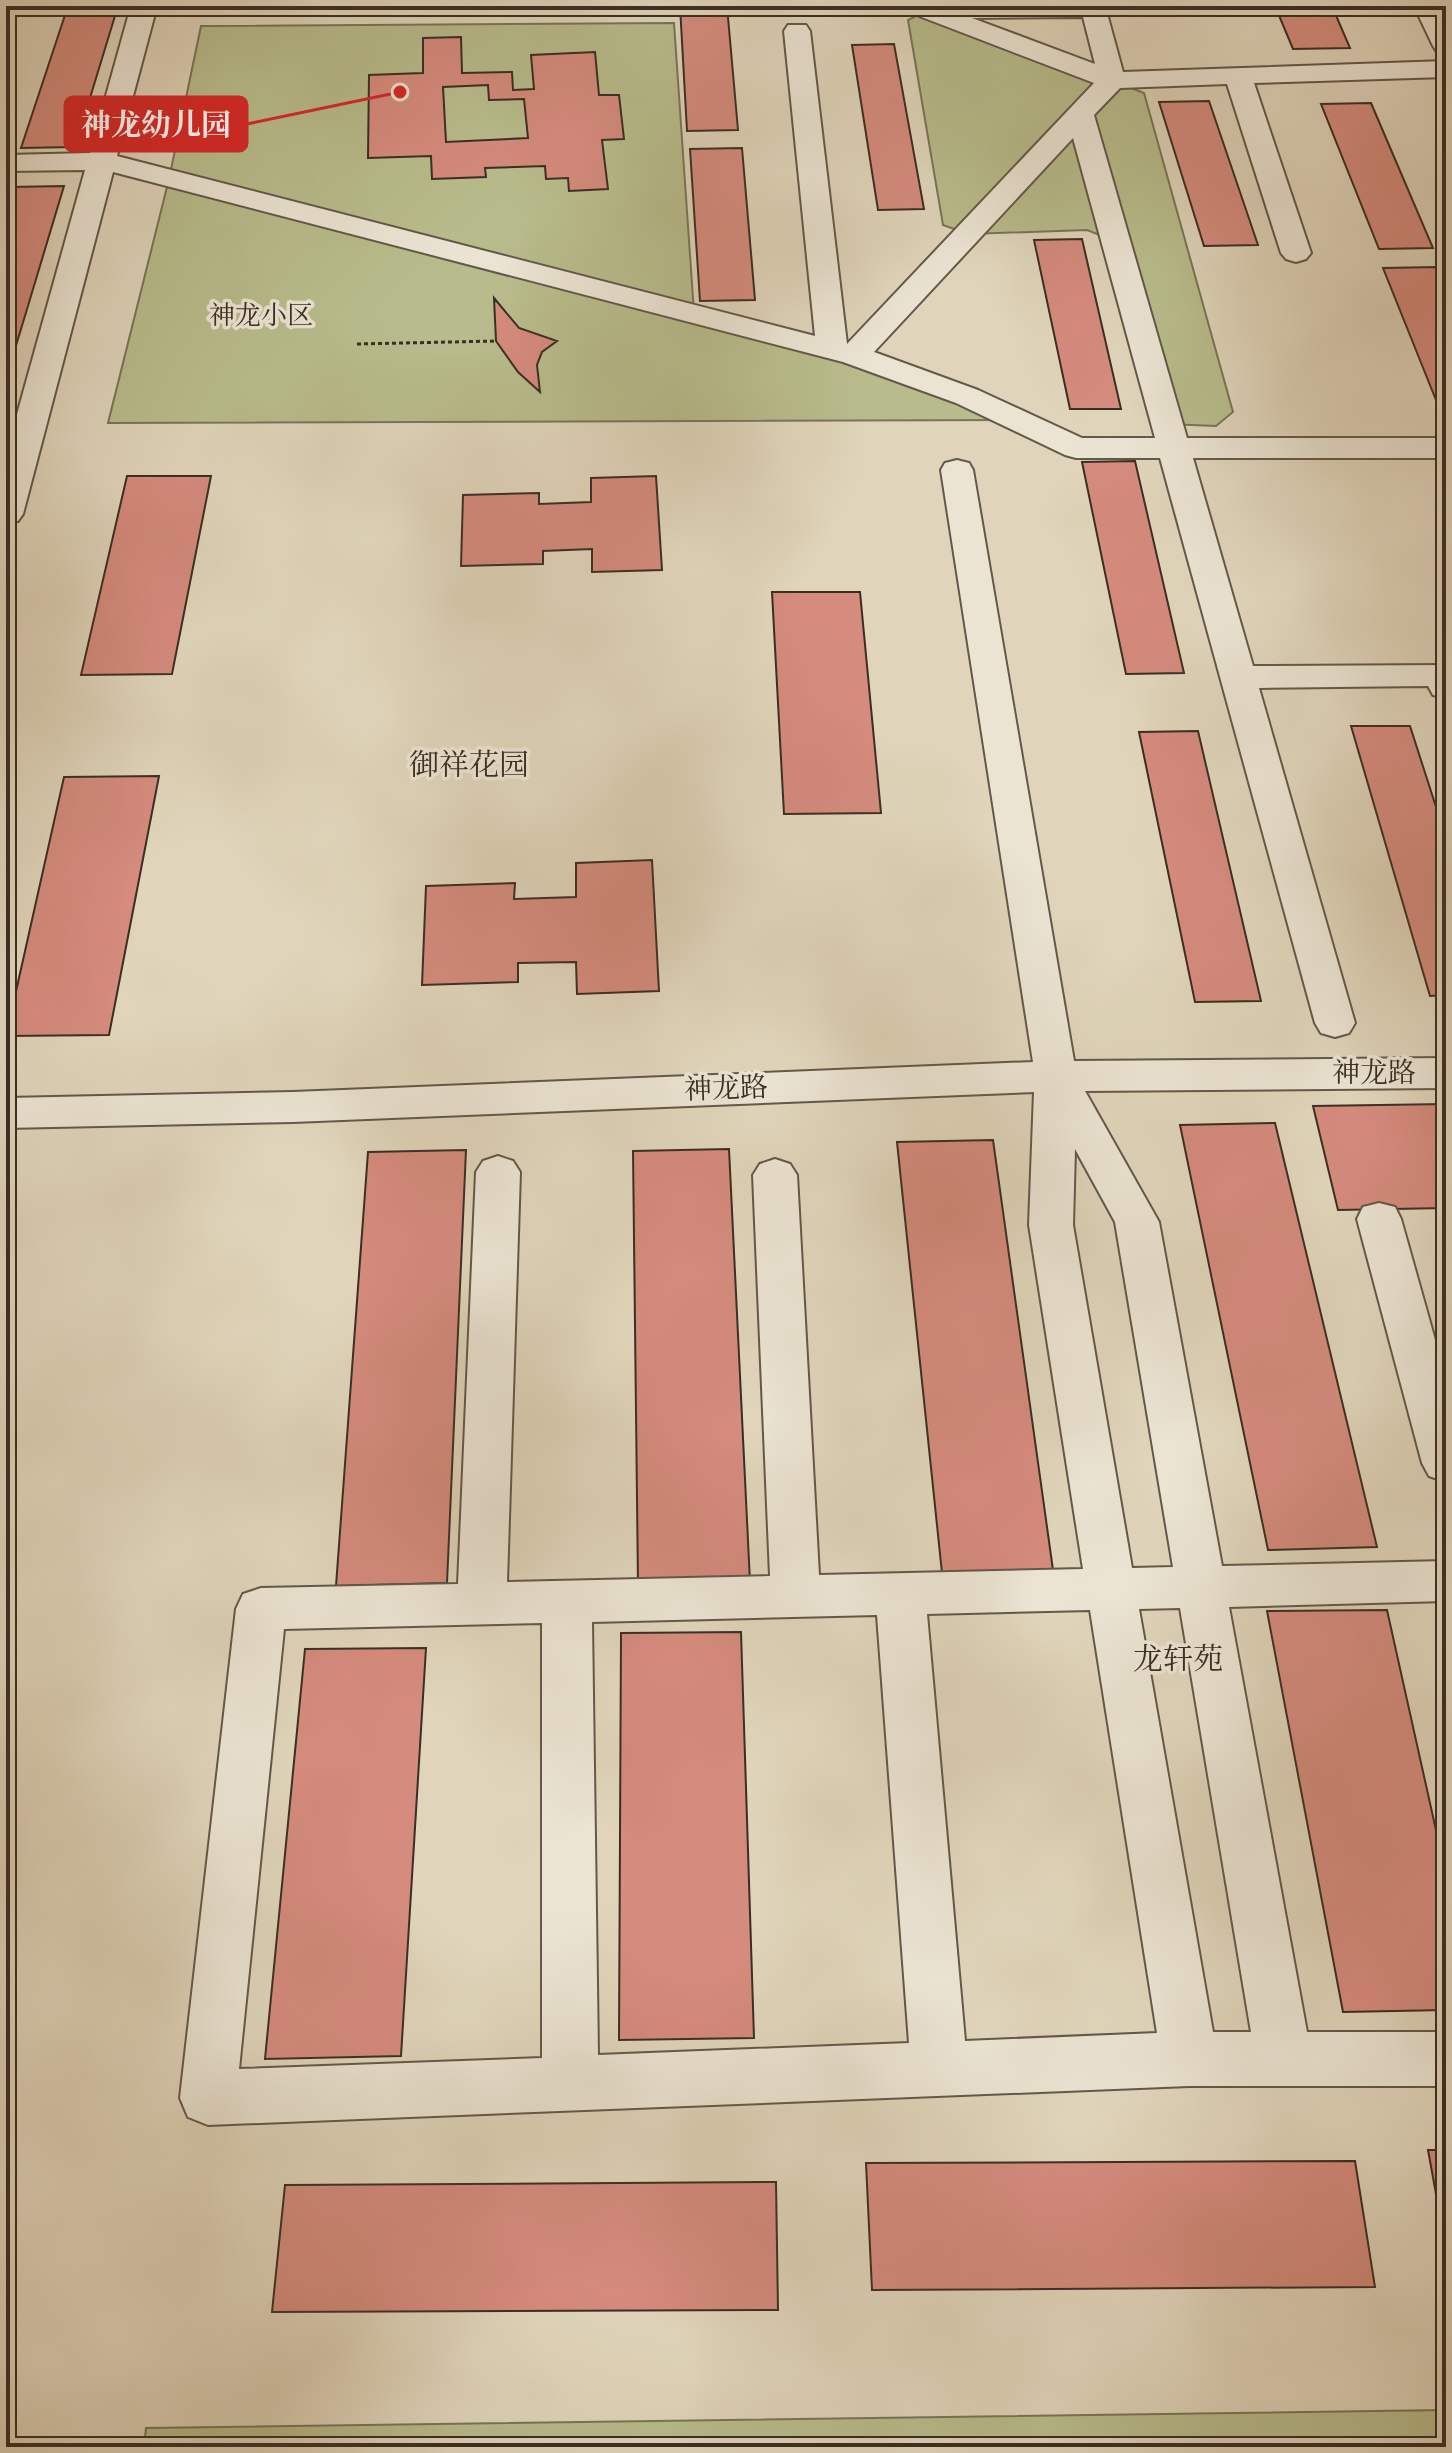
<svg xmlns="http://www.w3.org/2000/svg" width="1452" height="2453" font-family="'IM FELL English','Noto Serif SC',serif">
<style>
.green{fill:#b8bc8c;stroke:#797558;stroke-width:2}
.building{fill:#d58b7d;stroke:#3a2e25;stroke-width:2;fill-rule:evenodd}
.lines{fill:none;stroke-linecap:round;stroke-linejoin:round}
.minor-casing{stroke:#64584a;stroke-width:4}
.path{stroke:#3a2e25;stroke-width:3;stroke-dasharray:4 3;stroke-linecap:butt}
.minor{fill:#ebe4d3;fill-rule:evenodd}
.labels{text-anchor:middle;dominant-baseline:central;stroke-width:7;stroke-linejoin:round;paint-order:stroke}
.far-neighbourhood-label{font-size:26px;fill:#3a2e25;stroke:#ebe4d3}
.street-label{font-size:28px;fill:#3a2e25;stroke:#ebe4d3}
.neighbourhood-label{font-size:30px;fill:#3a2e25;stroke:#ebe4d3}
.leader{fill:none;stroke:#d62828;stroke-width:3}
.callout-dot{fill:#d62828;stroke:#ebe4d3;stroke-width:3}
.callout{fill:#d62828;stroke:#d62828;stroke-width:3}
.callout-label{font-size:30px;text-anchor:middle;font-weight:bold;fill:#fff}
</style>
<rect width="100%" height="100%" fill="#e0d5bb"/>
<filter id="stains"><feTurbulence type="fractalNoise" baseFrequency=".0025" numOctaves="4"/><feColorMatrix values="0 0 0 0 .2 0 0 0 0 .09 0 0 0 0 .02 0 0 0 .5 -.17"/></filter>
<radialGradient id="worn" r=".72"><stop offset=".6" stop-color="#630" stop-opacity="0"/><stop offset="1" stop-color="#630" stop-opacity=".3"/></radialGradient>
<path class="green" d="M928,10L1144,93L1233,412L1216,426L1167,424L1115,241L1087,230L968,234L943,225L908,20Z
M674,23L694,313L1024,420L108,423L169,179L201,26Z
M1446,2410V2447H144L146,2428Z"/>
<path class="building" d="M68,6H118L75,147L21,148Z
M680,6H727L738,130L687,131Z
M1275,6H1332L1350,48L1293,49Z
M461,37L462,73L512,72L513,90L534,89L531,55L595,52L599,95H619L624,139L602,140L608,189L569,191L568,178L546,179L545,166L485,168L486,177L432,179L431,156L368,158L369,75L423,73V38ZM488,85L489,100L524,99L528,138L446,142L443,87Z
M894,44L924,209L878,210L852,45Z
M1209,101L1258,245L1204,246L1159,102Z
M1371,103L1433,248L1379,249L1321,104Z
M742,148L755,300L700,301L690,149Z
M64,186L6,379V195L9,187Z
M1082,239L1121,409H1070L1034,240Z
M1437,267L1446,288V425L1383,268Z
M494,298L519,328L557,341L542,352L537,365L540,392L518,372L496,341Z
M1135,461L1184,673L1126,674L1082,462Z
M127,476H211L172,674L81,675Z
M656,476L662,570L592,572V549L543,551V564L461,566L463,495L539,493V504L591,502V478Z
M772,592H860L881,813L784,814Z
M1351,726H1410L1446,838V995L1430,996Z
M1198,731L1261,1001L1195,1002L1139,732Z
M159,776L109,1035L6,1036L64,777Z
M652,860L659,991L577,994L576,962L518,963V982L422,985L426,886L515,883L514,899L576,897V863Z
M1446,1104V1208L1338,1210L1313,1106Z
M1275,1123L1377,1547L1268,1550L1180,1125Z
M993,1140L1053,1570L942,1573L897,1142Z
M729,1149L750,1582L638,1585L633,1151Z
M466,1150L447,1583L336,1586L368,1152Z
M1387,1610L1446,1875V2010L1343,2012L1267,1611Z
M741,1632L754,2038L619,2040L621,1633Z
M426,1648L401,2056L265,2059L305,1649Z
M1428,2150H1446V2249Z
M1355,2161L1375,2287L872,2290L866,2163Z
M776,2182L778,2310L272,2312L285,2185Z"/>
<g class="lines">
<defs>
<path id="minor" d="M131,6H157L117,156L815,336L784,31L788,25H806L810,31L847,344L1094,83L919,16L915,10L918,6H1105L1123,72L1446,61V77L1254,83L1311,253L1306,259L1296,262L1286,259L1281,253L1227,84L1120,88L1094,115L1187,438H1446V458H1193L1253,666L1446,665V698L1433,695L1428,686L1259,688L1355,1023L1349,1033L1335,1037L1321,1033L1315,1023L1160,458H1076L1065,455L956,403L843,362L113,172L23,514L18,521L6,524V454L85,170L6,171V155L90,153ZM1083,17L1095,64L972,18ZM1073,138L1155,438H1082L978,390L874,352Z
M1414,6H1440L1446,19V54L1437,52L1433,46Z
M957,460L969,463L973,470L1074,1061L1446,1058V1088L1085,1091L1159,1222L1222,1566L1446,1561V1601L1229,1607L1307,2032H1446V2086H1189L208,2125L188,2117L180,2098L236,1609L243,1594L261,1588L458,1584L476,1172L483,1161L498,1156L513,1161L520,1172L507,1582L770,1576L753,1175L760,1164L775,1159L790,1164L797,1175L819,1575L1083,1569L1029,1225L1034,1092L293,1122L6,1128V1098L293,1092L1033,1062L941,470L945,463ZM1075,1149L1115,1222L1173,1567L1132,1568L1073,1225ZM1180,1608L1251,2032H1213L1139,1609ZM1090,1610L1157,2033L965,2041L927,1614ZM877,1615L909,2043L598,2055L592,1622ZM542,1623V2058L239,2069L284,1629Z
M1379,1203L1395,1207L1401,1219L1446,1379V1482L1429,1476L1422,1463L1357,1219L1363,1207Z"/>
</defs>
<use href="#minor" class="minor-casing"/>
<path class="path" d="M357,344L496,341"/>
<use href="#minor" class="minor"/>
</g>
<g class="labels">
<g class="far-neighbourhood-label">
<text x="261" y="316">神龙小区</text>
</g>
<g class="street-label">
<text x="1374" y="1074">神龙路</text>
<text transform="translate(726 1090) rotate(-2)">神龙路</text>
</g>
<g class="neighbourhood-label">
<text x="469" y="767">御祥花园</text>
<text x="1178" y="1661">龙轩苑</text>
</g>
</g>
<path class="leader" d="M400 92L247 124"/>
<circle class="callout-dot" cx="400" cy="92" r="8"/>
<rect class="callout" x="65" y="97" width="182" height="54" rx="8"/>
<g class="callout-label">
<text x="156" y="135">神龙幼儿园</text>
</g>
<rect width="1452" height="2453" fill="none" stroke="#e0d5bb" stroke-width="32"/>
<rect x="8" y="8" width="1436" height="2437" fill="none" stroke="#3a2e25" stroke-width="4"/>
<rect x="16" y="16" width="1420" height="2421" fill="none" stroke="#3a2e25" stroke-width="2"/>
<rect width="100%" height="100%" filter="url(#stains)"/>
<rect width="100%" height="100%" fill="url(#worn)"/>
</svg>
